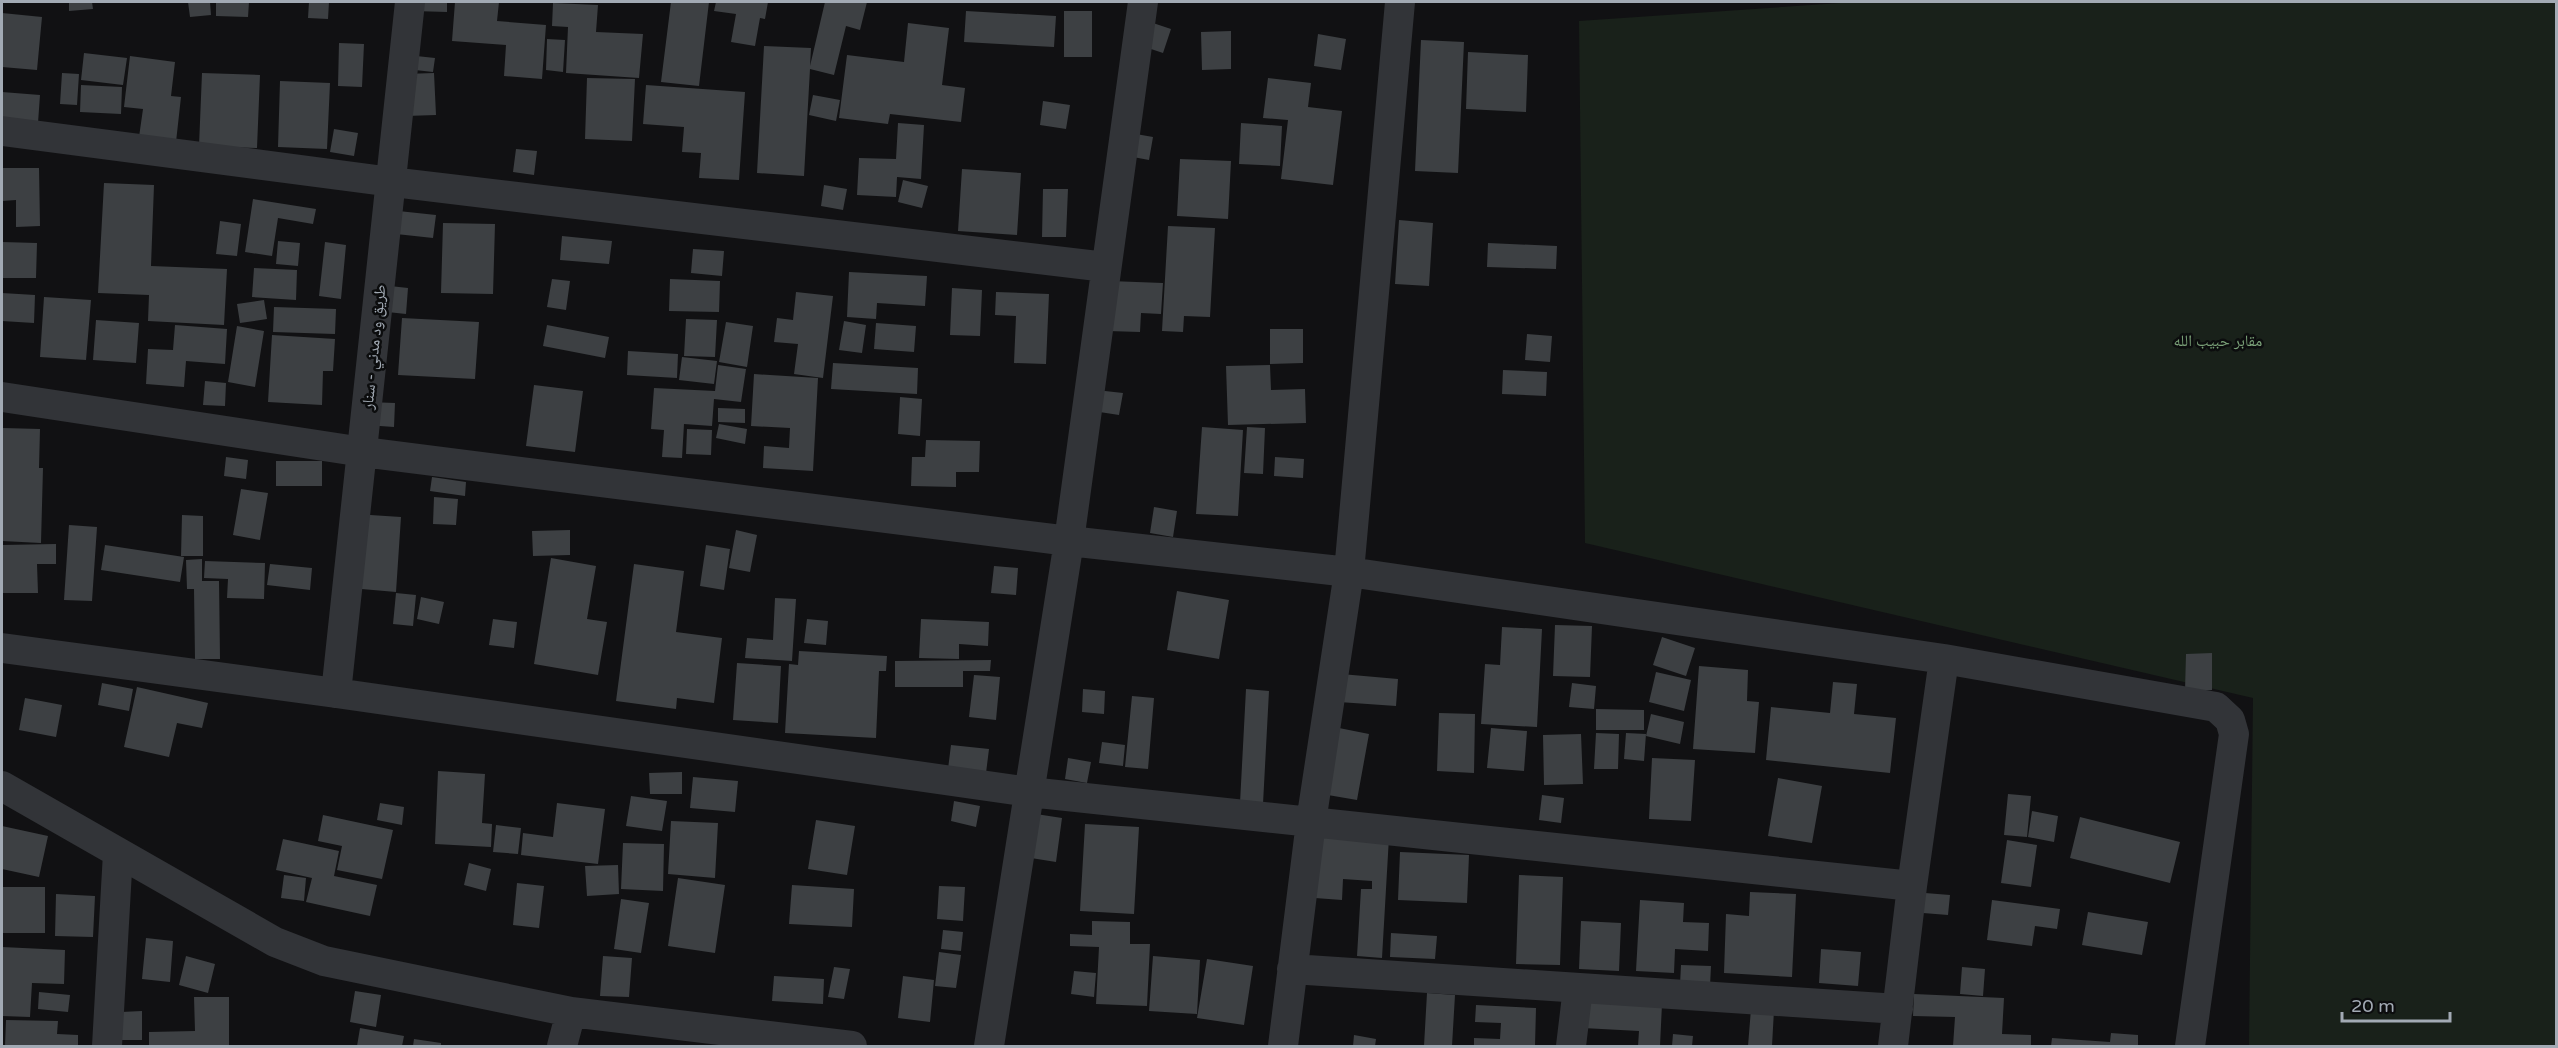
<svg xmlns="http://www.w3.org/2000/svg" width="2558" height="1048" font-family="'Varela Round','Noto Naskh Arabic',sans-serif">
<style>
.green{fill:#19211a}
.building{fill:#3d4043}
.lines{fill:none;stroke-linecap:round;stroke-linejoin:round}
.street{stroke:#323438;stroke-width:30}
.labels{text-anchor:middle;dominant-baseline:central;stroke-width:5;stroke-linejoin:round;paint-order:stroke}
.park-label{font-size:16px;fill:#7aa178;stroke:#0c0d0e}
.street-label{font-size:16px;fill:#a2aab4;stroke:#0c0d0e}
</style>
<rect width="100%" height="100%" fill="#111113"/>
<path class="green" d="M1855,2H2556V1046H2249L2253,698L1585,543L1579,21Z"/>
<path class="building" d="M69,2H92L93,9L69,11Z
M188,2H210L211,15L190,17Z
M216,2H249L248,17L216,16Z
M309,2H329L328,19L308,18Z
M415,2H447V12L414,11Z
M455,2H499L497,21L546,25L542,79L504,76L506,45L452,41Z
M671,2H709L699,86L661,82Z
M716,2H768L765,19L760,18L755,46L731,42L736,14L714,11Z
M825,2H867L860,30L846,26L834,75L810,69L804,176L757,173L764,46L811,48L810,66Z
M553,3L598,5L596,32L643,34L639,78L566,73L568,27L552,26Z
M966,11L1056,16L1054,47L964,42Z
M1064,11H1092V57H1064Z
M2,13L42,17L37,70L2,67Z
M908,23L949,28L942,85L965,88L961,122L890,114L888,124L839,118L847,55L904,62Z
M1153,23L1171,29L1163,53L1145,47Z
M1231,31V69L1202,70L1201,32Z
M1318,34L1346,39L1341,70L1314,66Z
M547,39L565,40L563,72L546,70Z
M1421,40L1464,42L1458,173L1415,171Z
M339,43L364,44L362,87L338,86Z
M1468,52L1528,55L1526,112L1466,109Z
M84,53L127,58L123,85L81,80Z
M407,55L435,58L433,72L406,69Z
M130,56L175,62L171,96L181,97L176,142L139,137L143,109L124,107Z
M62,73L79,74L77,105L60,104Z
M202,73L260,75L257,148L199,146Z
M434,73L436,115L406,116L405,74Z
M587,78L635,79L632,141L585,139Z
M1268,78L1311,83L1308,107L1342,111L1333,185L1281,179L1288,120L1263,118Z
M280,81L330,83L327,149L278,147Z
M81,85L122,87L121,114L80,112Z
M646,85L745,92L739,180L699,178L701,153L682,152L684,127L643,124Z
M2,92L40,95L38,123L2,120Z
M813,95L840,100L836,121L809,115Z
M1043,101L1070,105L1066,129L1040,125Z
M898,123L924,125L921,179L897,177L896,197L857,195L859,158L896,159Z
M1241,123L1282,126L1280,166L1239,164Z
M334,129L358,133L354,156L330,152Z
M1136,134L1153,137L1149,160L1133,157Z
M516,149L537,151L534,175L513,172Z
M1180,159L1231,161L1228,219L1177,216Z
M2,168H39L40,226L16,227V200L2,201Z
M962,169L1021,173L1017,235L958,231Z
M903,180L928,186L922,208L898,202Z
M104,183L154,185L151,266L227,269L224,325L148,321L149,295L98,293Z
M824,185L847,189L843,210L821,206Z
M1043,189H1068L1066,237H1042Z
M253,199L316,209L313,224L278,218L272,256L245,252Z
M389,210L436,215L433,238L387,233Z
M1399,220L1433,223L1429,286L1395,284Z
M220,221L241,224L237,256L216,254Z
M443,223L495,224L493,294L441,293Z
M1168,226L1215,228L1210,317L1184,316L1183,332L1162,331Z
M562,236L612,241L609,264L560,260Z
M278,241L300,243L298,266L276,264Z
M2,242L37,243L36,278H2Z
M325,242L346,245L341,299L319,296Z
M1488,243L1557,246L1556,269L1487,267Z
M693,249L724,251L722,276L691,273Z
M254,268L297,270L296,300L252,297Z
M849,272L927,276L925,306L877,303L876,319L847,317Z
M552,279L570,281L566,310L547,307Z
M670,279L720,281L719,312L669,311Z
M1110,281L1163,283L1161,314L1141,313L1140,332L1108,331Z
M381,285L408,288L406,314L378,311Z
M952,288L982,290L980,336L950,335Z
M796,292L833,296L823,378L794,374L798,344L774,342L777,318L793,320Z
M996,292L1049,294L1046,364L1014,363L1016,316L995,315Z
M2,293L35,295L34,323L2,321Z
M44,297L91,300L86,360L40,357Z
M264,300L267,319L240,323L237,304Z
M274,307L336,309L335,334L273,332Z
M402,318L479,322L475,379L398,375Z
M686,319L717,320L715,357L684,356Z
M96,320L139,323L136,363L93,360Z
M844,321L866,325L862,353L839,350Z
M726,322L753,326L747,367L719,362Z
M876,323L916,326L914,352L874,349Z
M175,325L227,329L225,364L186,361L184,387L146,384L148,349L173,350Z
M547,325L609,337L605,358L543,346Z
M237,326L264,331L255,387L228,382Z
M1270,329H1303V363L1270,364Z
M1527,334L1552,336L1550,362L1525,360Z
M272,335L335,339L333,371H323L322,405L268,402Z
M628,351L678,354L677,378L627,375Z
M682,357L717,361L714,384L679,380Z
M833,363L918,368L917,394L831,389Z
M718,365L746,369L741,402L714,399L712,426L684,424L682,458L662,457L664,430L651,429L654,388L715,391Z
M1270,365L1271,390L1305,389L1306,423L1228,425L1226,366Z
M1503,370L1547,372L1546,396L1502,394Z
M754,374L818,378L813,471L763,468L764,446L789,448L790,428L751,426Z
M205,381L226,383L225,406L203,405Z
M534,385L583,391L575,452L526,446Z
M1096,390L1123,393L1119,415L1093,411Z
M900,397L922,399L920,436L898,434Z
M368,402L395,403L394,427L366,425Z
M718,408L745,409V423L718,422Z
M719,424L747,429L745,444L716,438Z
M1202,427L1243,430L1238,516L1196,514Z
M1247,427L1265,428L1263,474L1244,473Z
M3,428L40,429L39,468H43L41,543L2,541Z
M687,429L712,430L711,455L686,454Z
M926,440L980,441L979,472H956V487L911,486L912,457H925Z
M226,457L248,460L246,479L224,476Z
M1275,457L1304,459L1303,478L1274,476Z
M276,461H322V486H276Z
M432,477L466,482L465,496L430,491Z
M241,489L268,493L260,540L233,535Z
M434,497L458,499L456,525L433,524Z
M1154,507L1177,511L1173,537L1150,533Z
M355,514L401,517L396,592L350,588Z
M182,515L203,516V556H181Z
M69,525L97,527L92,601L64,600Z
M570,530V555L533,556L532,531Z
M736,530L757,535L750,572L729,568Z
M56,544V564H37L38,593H2V545Z
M105,545L184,557L180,582L101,570Z
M706,545L730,549L724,590L700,586Z
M551,558L596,566L587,619L607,622L598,675L534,664Z
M202,559V581H219L220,659H195L194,589H187L186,560Z
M205,561L265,563L264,599L227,598L228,579L204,578Z
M270,564L312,568L310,590L267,585Z
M634,564L684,571L676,632L722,638L714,703L677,698L676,709L616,701Z
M994,566L1018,568L1016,595L991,593Z
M1177,591L1229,600L1219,659L1167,650Z
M396,593L416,595L413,626L393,624Z
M421,597L444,602L439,624L417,619Z
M775,598L796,599L792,661L745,658L747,638L773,640Z
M493,619L517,622L514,648L489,645Z
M807,619L828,621L826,645L804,643Z
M921,619L989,622L988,646L959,644V659L919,658Z
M1555,625L1592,626L1590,677L1553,676Z
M1502,627L1542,629L1537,727L1481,724L1485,664L1500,665Z
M1662,637L1695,648L1686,676L1653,665Z
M799,651L887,656L886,671H879L876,738L785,733L789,664L798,665Z
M2212,653V690L2185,691L2186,654Z
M991,660L990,671H963V687H895V661Z
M737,663L781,666L778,723L733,720Z
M1699,666L1748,670L1747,701L1759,702L1755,753L1693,749Z
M1656,672L1691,680L1684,711L1649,702Z
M1341,674L1398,679L1396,706L1339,702Z
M974,675L1000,677L996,720L969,717Z
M1833,682L1857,684L1854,714L1896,718L1890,773L1766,760L1771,707L1830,713Z
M102,683L133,689L129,711L98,705Z
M1572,683L1596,686L1594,709L1569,707Z
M137,687L208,703L202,728L177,723L169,757L124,747Z
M1083,689L1105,691L1104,714L1082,712Z
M1246,689L1269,691L1263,804L1240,803Z
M1132,696L1154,698L1148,769L1125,767Z
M25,698L62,705L56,737L19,730Z
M1596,709L1644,710V730H1596Z
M1439,713L1475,714L1474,773L1437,771Z
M1651,714L1684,722L1680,744L1646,736Z
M1334,727L1369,734L1357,800L1322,794Z
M1491,728L1527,731L1524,771L1487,768Z
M1596,733L1619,734L1618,769H1594Z
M1626,733L1646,734L1644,761L1624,759Z
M1581,734L1583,784L1544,785L1543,735Z
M1102,742L1125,745L1123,766L1099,763Z
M951,745L989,749L986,773L948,769Z
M1068,758L1091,762L1087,783L1065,779Z
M1652,758L1695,760L1691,821L1649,819Z
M438,771L485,774L482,823L492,824L491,847L435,844Z
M682,772V794H650L649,773Z
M693,777L738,781L735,812L690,808Z
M1778,778L1822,786L1812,843L1768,836Z
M2008,794L2031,796L2027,837L2004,835Z
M1542,795L1564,798L1561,823L1539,820Z
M631,796L667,801L662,831L626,826Z
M954,801L980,806L976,827L951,821Z
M380,803L404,807L402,825L377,820Z
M557,803L605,809L598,864L521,855L523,833L553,837Z
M2032,811L2058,816L2054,842L2028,837Z
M1036,814L1062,818L1056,862L1031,858Z
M323,815L393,830L382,879L337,870L342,846L318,841Z
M2080,817L2180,842L2170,883L2070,858Z
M816,820L855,826L847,875L808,869Z
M671,821L718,823L715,878L668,874Z
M1085,824L1139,827L1134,914L1080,911Z
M496,825L521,828L518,854L493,852Z
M2,826L48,836L39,877L2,869Z
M1319,834L1389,837L1382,958L1357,956L1361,889H1372V881L1343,879L1342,900L1315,898Z
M283,839L339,851L334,876L377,885L370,916L306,902L312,878L276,870Z
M2007,840L2037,845L2031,887L2001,883Z
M623,843L664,844L663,891L621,889Z
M1400,852L1469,855L1467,903L1398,900Z
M469,863L491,869L486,891L464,885Z
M618,865L619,894L587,896L585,866Z
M284,875L306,878L304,901L281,898Z
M1519,875L1563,877L1560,965L1516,964Z
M678,878L725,885L715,953L668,946Z
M517,883L544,886L539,928L513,925Z
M792,885L854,889L852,927L789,924Z
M939,886L965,887L963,921L937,919Z
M2,887H45V933H2Z
M1750,892L1796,894L1792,977L1724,973L1726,914L1749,916Z
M1925,893L1950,895L1948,915L1923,913Z
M56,894L95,896L93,937L55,936Z
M621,899L649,903L641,953L614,949Z
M1640,900L1684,903L1683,922L1709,923L1708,951L1675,949L1674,973L1636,971Z
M1992,900L2060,909L2057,929L2035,926L2032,946L1987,940Z
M2088,912L2148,922L2142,955L2082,945Z
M1092,921L1130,922V944H1150L1147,1006L1096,1004L1099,947L1070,946V934L1092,935Z
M1581,921L1621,923L1619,971L1579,969Z
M943,930L963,932L961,951L941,949Z
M1391,933L1437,936L1435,959L1390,957Z
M146,938L173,941L170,982L142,979Z
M2,947L65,950L64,984L32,983L30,1017L2,1016Z
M1821,949L1861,952L1858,986L1819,983Z
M939,952L961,955L956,988L935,986Z
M186,956L215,964L208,993L179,985Z
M603,956L632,958L629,997L600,996Z
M1153,956L1200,960L1197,1014L1149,1011Z
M1207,959L1253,966L1244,1025L1197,1018Z
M1681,965L1711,966L1710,986L1680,985Z
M834,967L850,969L844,999L828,997Z
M1962,967L1985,969L1983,996L1960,994Z
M1074,971L1096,973L1094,997L1071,994Z
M774,976L824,979L823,1004L772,1001Z
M903,976L934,980L930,1022L898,1018Z
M355,991L381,995L376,1027L350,1022Z
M39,992L70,995L68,1012L38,1009Z
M1427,993L1455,995L1452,1046H1424Z
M1914,994L2004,998L2002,1034L2031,1035V1046H1953L1955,1017L1913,1016Z
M194,997H229V1046H149V1032L195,1031Z
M1585,1000L1662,1004L1660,1046H1638L1639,1031L1583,1028Z
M1476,1005L1536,1008L1535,1046H1474V1038L1500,1039L1501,1023L1475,1022Z
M1751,1009L1774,1010L1772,1046H1748Z
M142,1011V1040H122L121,1012Z
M6,1020L58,1021L57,1034L78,1035V1046H5Z
M360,1028L404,1036L402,1046H357Z
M2111,1033L2138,1035V1046H2051L2052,1038L2110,1042Z
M1673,1034L1693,1036L1692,1046H1672Z
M1354,1035L1376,1039L1375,1046H1353Z
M414,1039L441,1043V1046H413Z"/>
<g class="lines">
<path class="street" d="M2,131L392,182L1106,267
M2,397L363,452L1069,541L1349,572L1944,659L2216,707L2230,720L2234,734L2190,1046
M2,648L336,693L1029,792L1912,886
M336,693L410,2
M2,786L275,942L324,961L571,1012L852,1046
M1292,969L1898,1009
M107,1046L118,853
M562,1046L571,1012
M989,1046L1069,541L1143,2
M1283,1046L1311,822L1349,572L1400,2
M1571,1046L1578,988
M1893,1046L1912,886L1944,659"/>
</g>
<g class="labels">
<g class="park-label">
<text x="2218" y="341">مقابر حبيب الله</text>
</g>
<g class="street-label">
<text transform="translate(374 347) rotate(-84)">طريق ود مدني - سنار</text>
</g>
</g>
<rect width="2558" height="1048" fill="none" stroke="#a2aab4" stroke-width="6"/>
<path d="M2342 1012v9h108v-9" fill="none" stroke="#a2aab4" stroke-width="3"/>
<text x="2351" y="1012" font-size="18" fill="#a2aab4" stroke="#0c0d0e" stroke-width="4.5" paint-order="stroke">20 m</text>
</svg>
